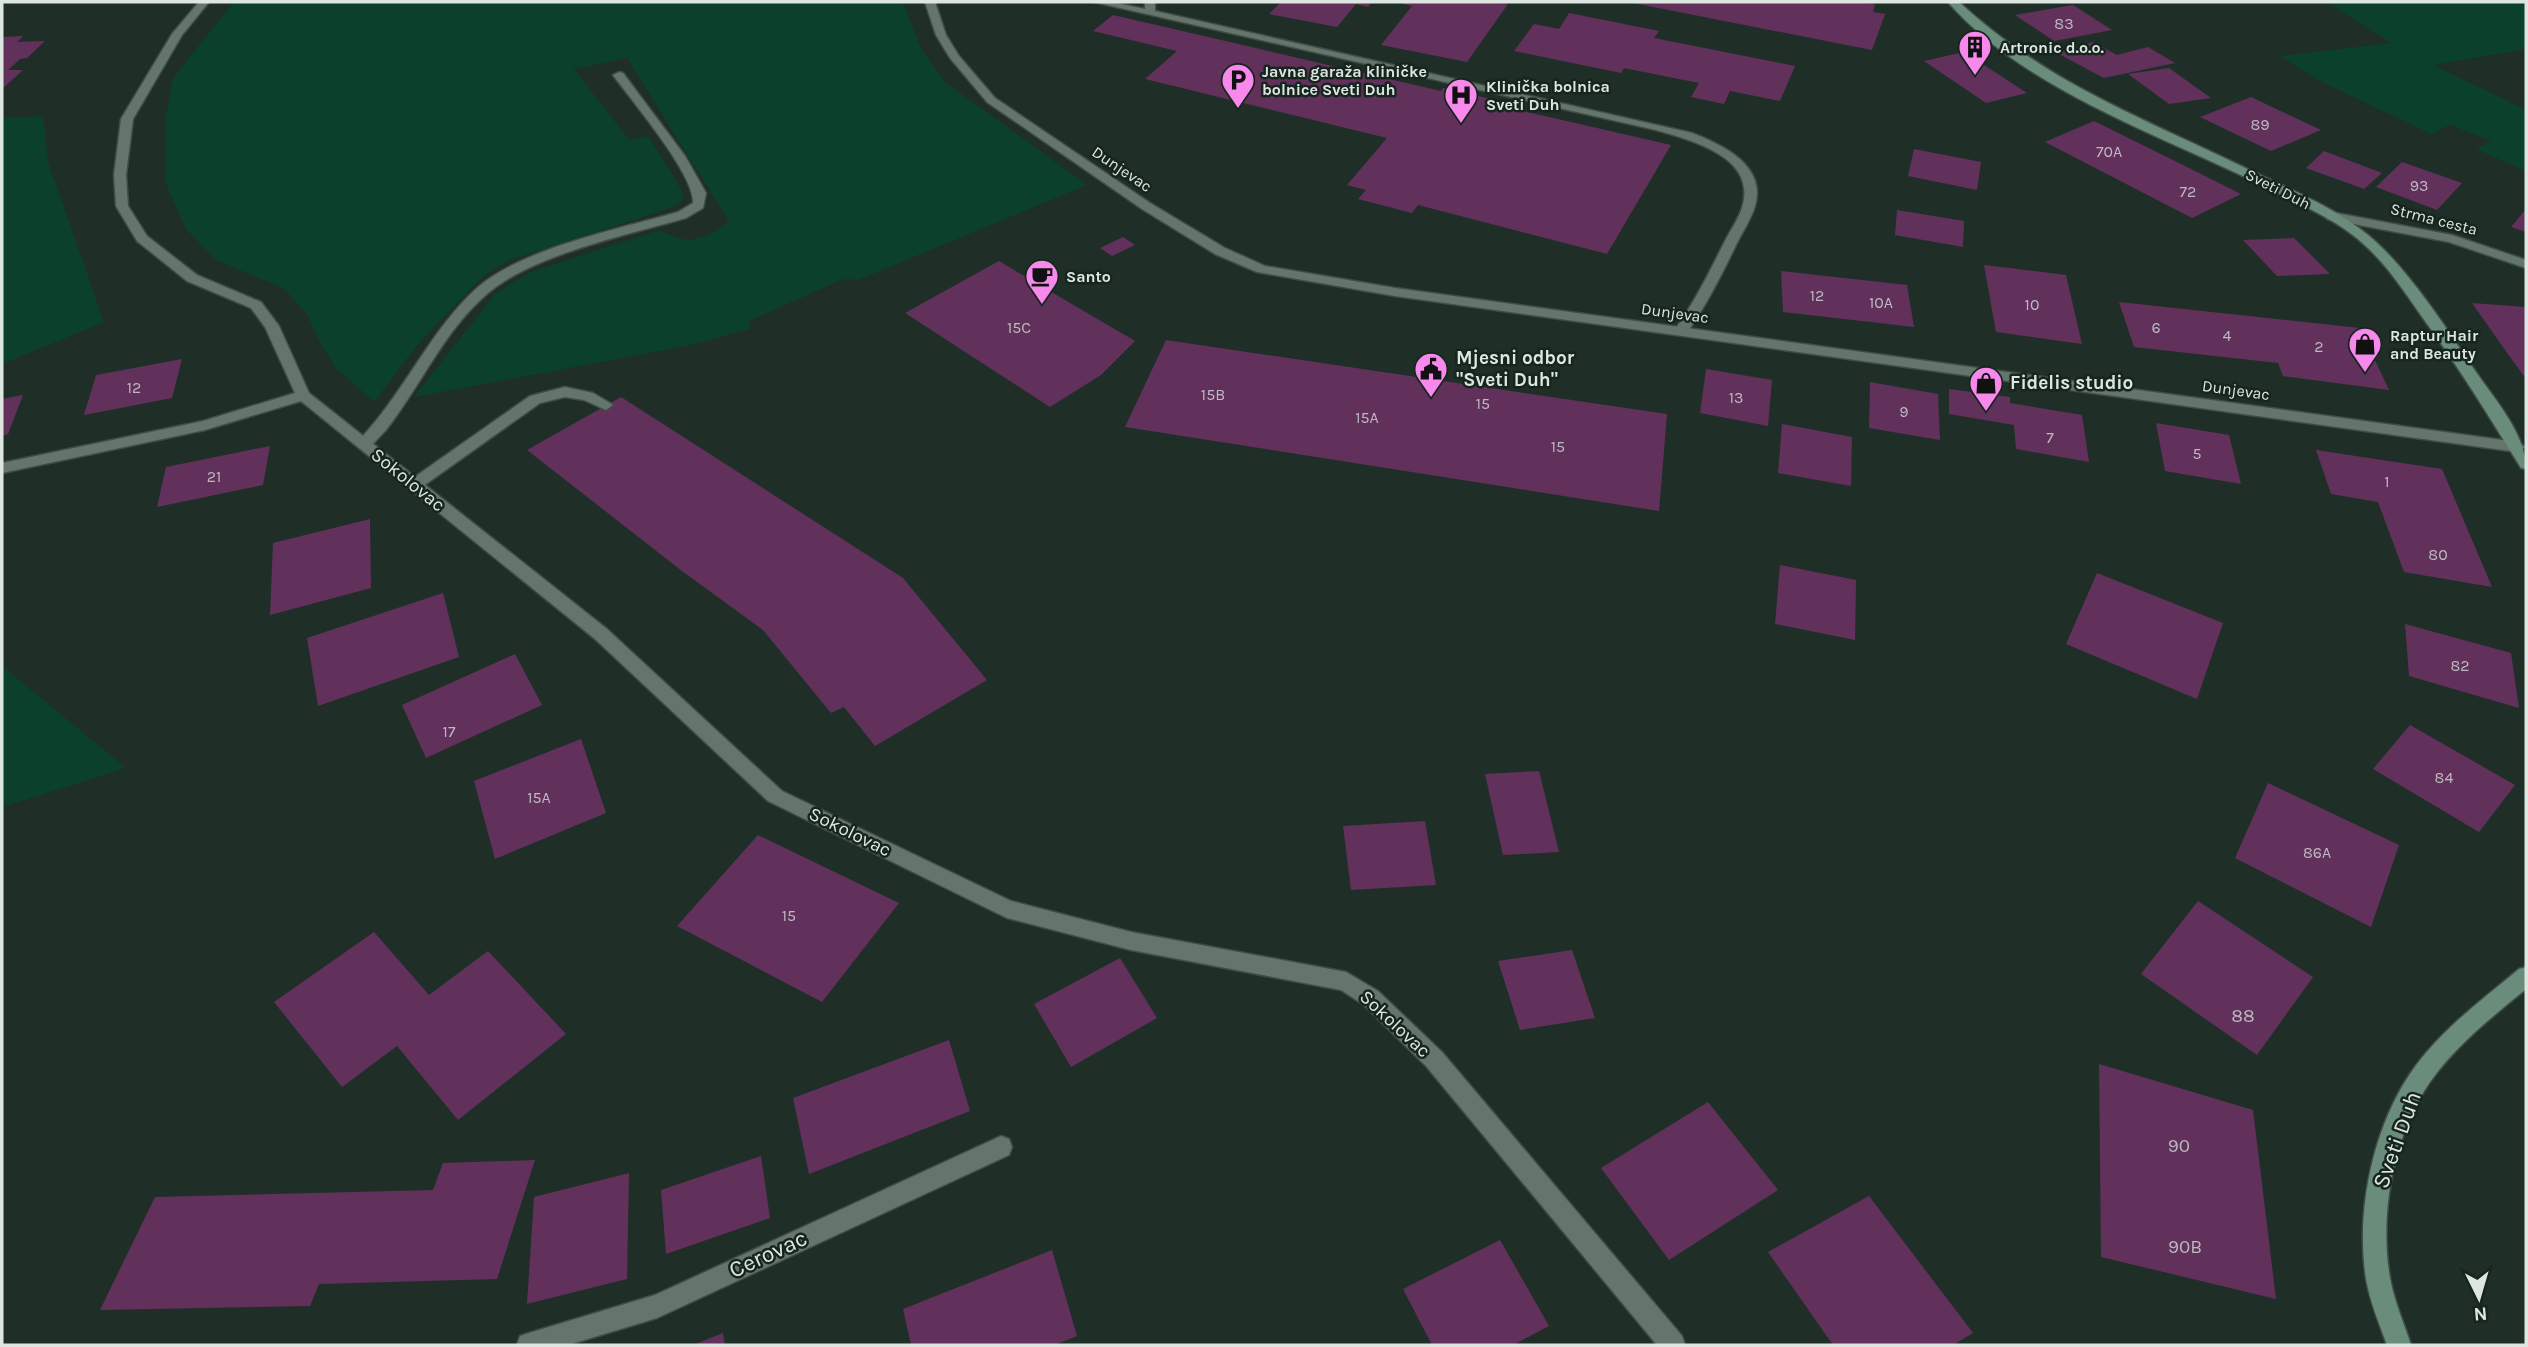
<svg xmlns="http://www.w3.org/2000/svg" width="2528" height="1347" font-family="Karla,sans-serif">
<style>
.green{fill:#0a402c}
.building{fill:#61315c}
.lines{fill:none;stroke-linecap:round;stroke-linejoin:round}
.lane-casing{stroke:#3f4d46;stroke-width:3}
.street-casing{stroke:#3f4d46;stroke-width:3}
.secondary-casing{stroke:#3f4d46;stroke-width:3}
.lane{fill:#64756c;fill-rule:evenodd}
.street{fill:#64756c;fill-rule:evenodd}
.secondary{fill:#698c7b;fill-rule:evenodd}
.labels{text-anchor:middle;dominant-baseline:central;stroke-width:5;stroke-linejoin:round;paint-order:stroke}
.number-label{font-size:16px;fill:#beb9c0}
.far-poi-label{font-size:16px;font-weight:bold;fill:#dde6e1;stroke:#16251e;text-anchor:start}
.far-street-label{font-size:16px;fill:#dde6e1;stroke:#16251e}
.poi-label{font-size:19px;font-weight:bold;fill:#dde6e1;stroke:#16251e;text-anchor:start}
.street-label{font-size:19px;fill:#dde6e1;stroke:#16251e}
.near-number-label{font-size:19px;fill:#beb9c0}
.near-street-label{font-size:23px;fill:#dde6e1;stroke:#16251e}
</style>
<rect width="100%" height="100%" fill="#1f2f27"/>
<path class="green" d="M234,2H903L921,49L945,82L1087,185L858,280L843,279L749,321L750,329L686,346L414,397L496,293L531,272L660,230C687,246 705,241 729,221L627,58L574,69L629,140L648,136L681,189L684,198L679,204L665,210L507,261L483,276L417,345L374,402L336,368L321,345L307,314L283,288L216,260L186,229L165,182L166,116L173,78Z
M2327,2H2526V49L2433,65L2526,110V171L2476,149L2492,141L2450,125L2431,134L2324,83L2280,56L2391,43Z
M43,116L48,162L104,322L2,364V118Z
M2,666L126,768L2,807Z"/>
<path class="building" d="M1281,2H1372L1368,7L1356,4L1337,27L1269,14Z
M1395,2H1496L1508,4L1467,62L1381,45L1412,6Z
M1628,2H1861L1875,4L1873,12L1885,14L1872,50Z
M2073,5L2112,30L2054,41L2015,15Z
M1569,13L1659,31L1654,38L1795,66L1780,101L1730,91L1724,104L1691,97L1699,83L1624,68L1621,73L1514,51L1534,24L1559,29Z
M1113,15L1441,91L1443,88L1491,99L1488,103L1671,145L1607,254L1418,205L1412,213L1358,199L1366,190L1347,185L1387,138L1145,79L1177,51L1093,31Z
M23,36L17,42L45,41L27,58L20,59L8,70H23L2,89V37Z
M2093,42L2117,55L2148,47L2175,63L2104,78L2057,53Z
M1964,52L2027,93L1986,103L1924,61Z
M2169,68L2211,98L2169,104L2128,74Z
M2251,97L2321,130L2271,151L2200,117Z
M2094,121L2187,167L2241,194L2192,218L2045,142Z
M1914,149L1981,162L1977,190L1908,176Z
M2324,151L2382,173L2364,189L2306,168Z
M2402,162L2462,183L2437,210L2376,187Z
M2526,209V232L2511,227Z
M1897,210L1964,221L1963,247L1895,235Z
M1123,237L1135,245L1112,256L1100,248Z
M2294,238L2330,274L2277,276L2243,240Z
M999,261L1014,270L1135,341L1101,375L1050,407L905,313Z
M1984,265L2066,275L2082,344L1996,332Z
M1781,271L1907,285L1914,327L1783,312Z
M2119,302L2360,328L2389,390L2283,376L2278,363L2134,347Z
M2472,303L2526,307V379L2505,350Z
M1166,340L1667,414L1659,511L1125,427Z
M182,359L172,398L84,415L96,375Z
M1706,369L1772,380L1768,426L1700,413Z
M1870,382L1938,394L1940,440L1869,428Z
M1949,389L2010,397V403L2082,415L2089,462L2016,449L2014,425L1949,414Z
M23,395L8,434L2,436V399Z
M621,397L903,578L987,680L875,746L844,707L831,713L763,630L682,571L527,450Z
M2156,423L2229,435L2241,484L2165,471Z
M1782,424L1852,437L1851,486L1778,473Z
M270,446L263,485L157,507L166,467Z
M2316,450L2442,469L2492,587L2404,572L2378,502L2331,494Z
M370,519L371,588L270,615L273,543Z
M1780,565L1856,580L1855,640L1775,624Z
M2097,573L2223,623L2197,699L2066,644Z
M443,593L459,657L318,706L307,638Z
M2405,624L2511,653L2519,708L2409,676Z
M515,654L542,705L426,758L402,705Z
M2410,725L2515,785L2479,832L2373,769Z
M581,739L606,813L495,859L474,781Z
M1539,771L1559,852L1503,855L1485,774Z
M2268,783L2399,845L2371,927L2235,858Z
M1425,821L1436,885L1351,890L1343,826Z
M758,835L899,903L822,1002L677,926Z
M2198,901L2313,977L2257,1055L2141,974Z
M374,932L429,995L488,951L566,1034L458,1120L397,1046L342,1087L274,1002Z
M1572,950L1595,1018L1520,1030L1498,961Z
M1120,958L1157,1018L1071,1067L1034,1004Z
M949,1040L970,1111L809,1174L793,1098Z
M2099,1064L2253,1110L2276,1299L2101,1257Z
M1708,1102L1778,1190L1669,1260L1601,1168Z
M761,1156L770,1218L666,1254L661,1190Z
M535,1160L497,1279L319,1284L310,1306L100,1310L155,1197L433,1190L443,1163Z
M629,1173L627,1279L527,1304L534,1197Z
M1869,1196L1973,1333L1953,1345H1833L1768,1252Z
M1500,1240L1549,1326L1513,1345H1432L1403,1289Z
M1052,1250L1077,1336L1054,1345H911L903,1309Z
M723,1333L725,1345H693Z"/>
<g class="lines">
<defs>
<path id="lane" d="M1094,2H1112L1145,9V2H1155V11L1692,133C1723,145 1767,166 1755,206C1751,220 1742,232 1736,245C1721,276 1706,306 1686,334H1676L1674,331C1694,303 1709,273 1724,243C1730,230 1740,218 1743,204C1755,156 1690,140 1656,130Z
M619,72L623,73L685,156L706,193L703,208L686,218C628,235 534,254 488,293C445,329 420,387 386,430L369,448H359L356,444L359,440C403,395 431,329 477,288C523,248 619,229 678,212L693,203C695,175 632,101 613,75Z
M565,387L593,393L613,405L606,410L584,400L565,397L540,403L419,489H409L406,485L409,481L530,396Z"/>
<path id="street" d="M199,2H209L182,35L133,119L126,175L128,206L147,236L197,275L261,302L279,326L309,393L607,629L782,791L1011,901L1131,932L1346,972L1378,991L1442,1052L1682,1336L1685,1345H1657L1426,1066L1364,1005L1341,990L1131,950L1007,918L768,801L595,639L301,401L205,430L2,473V463L203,421L295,393L265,327L251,308L187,281L137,241L116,206L114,175L121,119L172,34Z
M925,2H935L946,35L959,56L995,98L1150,203L1225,248L1265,266L1395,288L2517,442L2525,447L2517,452L1395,296L1257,272L1215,254L1142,209L987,102L950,58L936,35Z
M2331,212L2452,235L2526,260V268L2449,242L2327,219V213Z
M1001,1136L1009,1139L1012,1147L1009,1155L657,1318L568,1345H517L520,1336L529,1333L655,1295Z"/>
<path id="secondary" d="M1948,2H1959C2049,85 2144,118 2252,171C2291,190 2334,207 2368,235C2408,268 2446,328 2476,372C2495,400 2526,434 2526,469L2521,468C2490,418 2460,369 2425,321C2403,290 2382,256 2350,233C2327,216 2301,205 2276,192C2171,139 2026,92 1948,2Z
M2526,967V989C2492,1017 2456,1045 2430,1082C2393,1136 2379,1215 2390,1278C2394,1301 2404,1323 2411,1345H2387C2379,1323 2370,1302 2366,1279C2355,1209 2374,1121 2417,1064C2445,1027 2483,999 2519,969Z"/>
</defs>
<use href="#lane" class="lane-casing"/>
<use href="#street" class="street-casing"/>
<use href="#secondary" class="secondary-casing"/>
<use href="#lane" class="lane"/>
<use href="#street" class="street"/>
<use href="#secondary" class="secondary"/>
</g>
<defs>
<symbol id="building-pin" viewBox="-11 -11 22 30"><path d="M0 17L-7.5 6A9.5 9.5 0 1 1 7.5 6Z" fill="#f788ec" stroke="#16251e"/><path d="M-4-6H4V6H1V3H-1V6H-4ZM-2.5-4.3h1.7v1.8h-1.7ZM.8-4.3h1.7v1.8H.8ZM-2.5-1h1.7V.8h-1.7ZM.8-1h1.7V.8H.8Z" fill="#111"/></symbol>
<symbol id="parking-pin" viewBox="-11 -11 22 30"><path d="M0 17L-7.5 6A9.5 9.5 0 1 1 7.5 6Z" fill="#f788ec" stroke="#16251e"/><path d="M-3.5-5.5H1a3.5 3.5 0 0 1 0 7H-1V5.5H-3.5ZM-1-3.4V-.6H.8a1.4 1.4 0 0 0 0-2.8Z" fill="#111"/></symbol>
<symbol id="hospital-pin" viewBox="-11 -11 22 30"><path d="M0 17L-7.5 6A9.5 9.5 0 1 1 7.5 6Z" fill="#f788ec" stroke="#16251e"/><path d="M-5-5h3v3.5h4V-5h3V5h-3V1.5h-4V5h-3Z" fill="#111"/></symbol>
<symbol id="cafe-pin" viewBox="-11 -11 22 30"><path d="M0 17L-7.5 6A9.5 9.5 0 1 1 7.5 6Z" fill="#f788ec" stroke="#16251e"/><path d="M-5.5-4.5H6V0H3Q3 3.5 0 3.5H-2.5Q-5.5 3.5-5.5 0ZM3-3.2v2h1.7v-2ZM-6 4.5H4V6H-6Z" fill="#111"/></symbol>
<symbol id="shop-pin" viewBox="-11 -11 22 30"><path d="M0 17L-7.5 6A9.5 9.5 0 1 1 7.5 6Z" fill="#f788ec" stroke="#16251e"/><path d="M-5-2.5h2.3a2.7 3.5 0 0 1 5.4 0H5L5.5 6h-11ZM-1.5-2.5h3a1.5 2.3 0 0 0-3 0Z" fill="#111"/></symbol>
<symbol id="civic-pin" viewBox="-11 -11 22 30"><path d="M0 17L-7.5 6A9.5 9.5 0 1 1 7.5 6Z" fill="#f788ec" stroke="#16251e"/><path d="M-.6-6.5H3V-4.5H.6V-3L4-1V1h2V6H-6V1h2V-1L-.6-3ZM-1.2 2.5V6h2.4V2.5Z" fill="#111"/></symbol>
</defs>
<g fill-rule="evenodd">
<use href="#building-pin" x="1956" y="28" width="38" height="52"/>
<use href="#parking-pin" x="1219" y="61" width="38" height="52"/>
<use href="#hospital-pin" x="1442" y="76" width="38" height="52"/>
<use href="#cafe-pin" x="1023" y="257" width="38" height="52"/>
<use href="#shop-pin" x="2346" y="325" width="38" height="52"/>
<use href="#civic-pin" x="1412" y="350" width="38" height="52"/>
<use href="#shop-pin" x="1967" y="364" width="38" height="52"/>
</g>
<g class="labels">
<g class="number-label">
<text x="2064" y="23">83</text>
<text x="2260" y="124">89</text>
<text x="2109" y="151">70A</text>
<text x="2419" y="185">93</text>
<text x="2188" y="191">72</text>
<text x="1817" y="295">12</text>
<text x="1881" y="302">10A</text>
<text x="2032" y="304">10</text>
<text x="1019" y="327">15C</text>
<text x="2156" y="327">6</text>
<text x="2227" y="335">4</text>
<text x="2319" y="346">2</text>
<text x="134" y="387">12</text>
<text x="1213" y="394">15B</text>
<text x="1736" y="397">13</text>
<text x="1483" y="403">15</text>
<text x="1904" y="411">9</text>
<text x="1367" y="417">15A</text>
<text x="2050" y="437">7</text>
<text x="1558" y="446">15</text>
<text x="2197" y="453">5</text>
<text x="214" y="476">21</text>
<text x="2387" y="481">1</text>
<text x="2438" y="554">80</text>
<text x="2460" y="665">82</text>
<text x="449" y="731">17</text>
<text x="2444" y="777">84</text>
<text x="539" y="797">15A</text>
<text x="2317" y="852">86A</text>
<text x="789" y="915">15</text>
</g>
<g class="far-poi-label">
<text x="2000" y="47">Artronic d.o.o.</text>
<text x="1262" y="71">Javna garaža kliničke<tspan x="1262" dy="18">bolnice Sveti Duh</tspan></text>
<text x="1486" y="86">Klinička bolnica<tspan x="1486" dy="18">Sveti Duh</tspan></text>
<text x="1066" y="276">Santo</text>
<text x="2390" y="335">Raptur Hair<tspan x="2390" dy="18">and Beauty</tspan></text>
</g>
<g class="far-street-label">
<text transform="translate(1122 169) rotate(34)">Dunjevac</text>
<text transform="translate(2278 189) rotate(27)">Sveti Duh</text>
<text transform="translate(2434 219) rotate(14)">Strma cesta</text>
<text transform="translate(1675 313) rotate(8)">Dunjevac</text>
<text transform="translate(2236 390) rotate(8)">Dunjevac</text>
</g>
<g class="poi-label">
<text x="1456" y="358">Mjesni odbor<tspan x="1456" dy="22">"Sveti Duh"</tspan></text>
<text x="2010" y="383">Fidelis studio</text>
</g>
<g class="street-label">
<text transform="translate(408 480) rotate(39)">Sokolovac</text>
<text transform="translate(850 832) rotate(26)">Sokolovac</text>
<text transform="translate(1395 1024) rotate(43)">Sokolovac</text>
</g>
<g class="near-number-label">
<text x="2243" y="1016">88</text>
<text x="2179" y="1146">90</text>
<text x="2185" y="1247">90B</text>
</g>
<g class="near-street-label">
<text transform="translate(2397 1140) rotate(-70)">Sveti Duh</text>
<text transform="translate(768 1254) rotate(-25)">Cerovac</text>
</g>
</g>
<rect width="2528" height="1347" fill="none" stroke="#dde6e1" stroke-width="7"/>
<g transform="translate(2479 1298) rotate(175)" stroke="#16251e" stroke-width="5" paint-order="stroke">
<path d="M0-5L12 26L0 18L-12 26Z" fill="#dde6e1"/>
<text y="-10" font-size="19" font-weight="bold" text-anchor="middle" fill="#dde6e1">N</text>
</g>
</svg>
